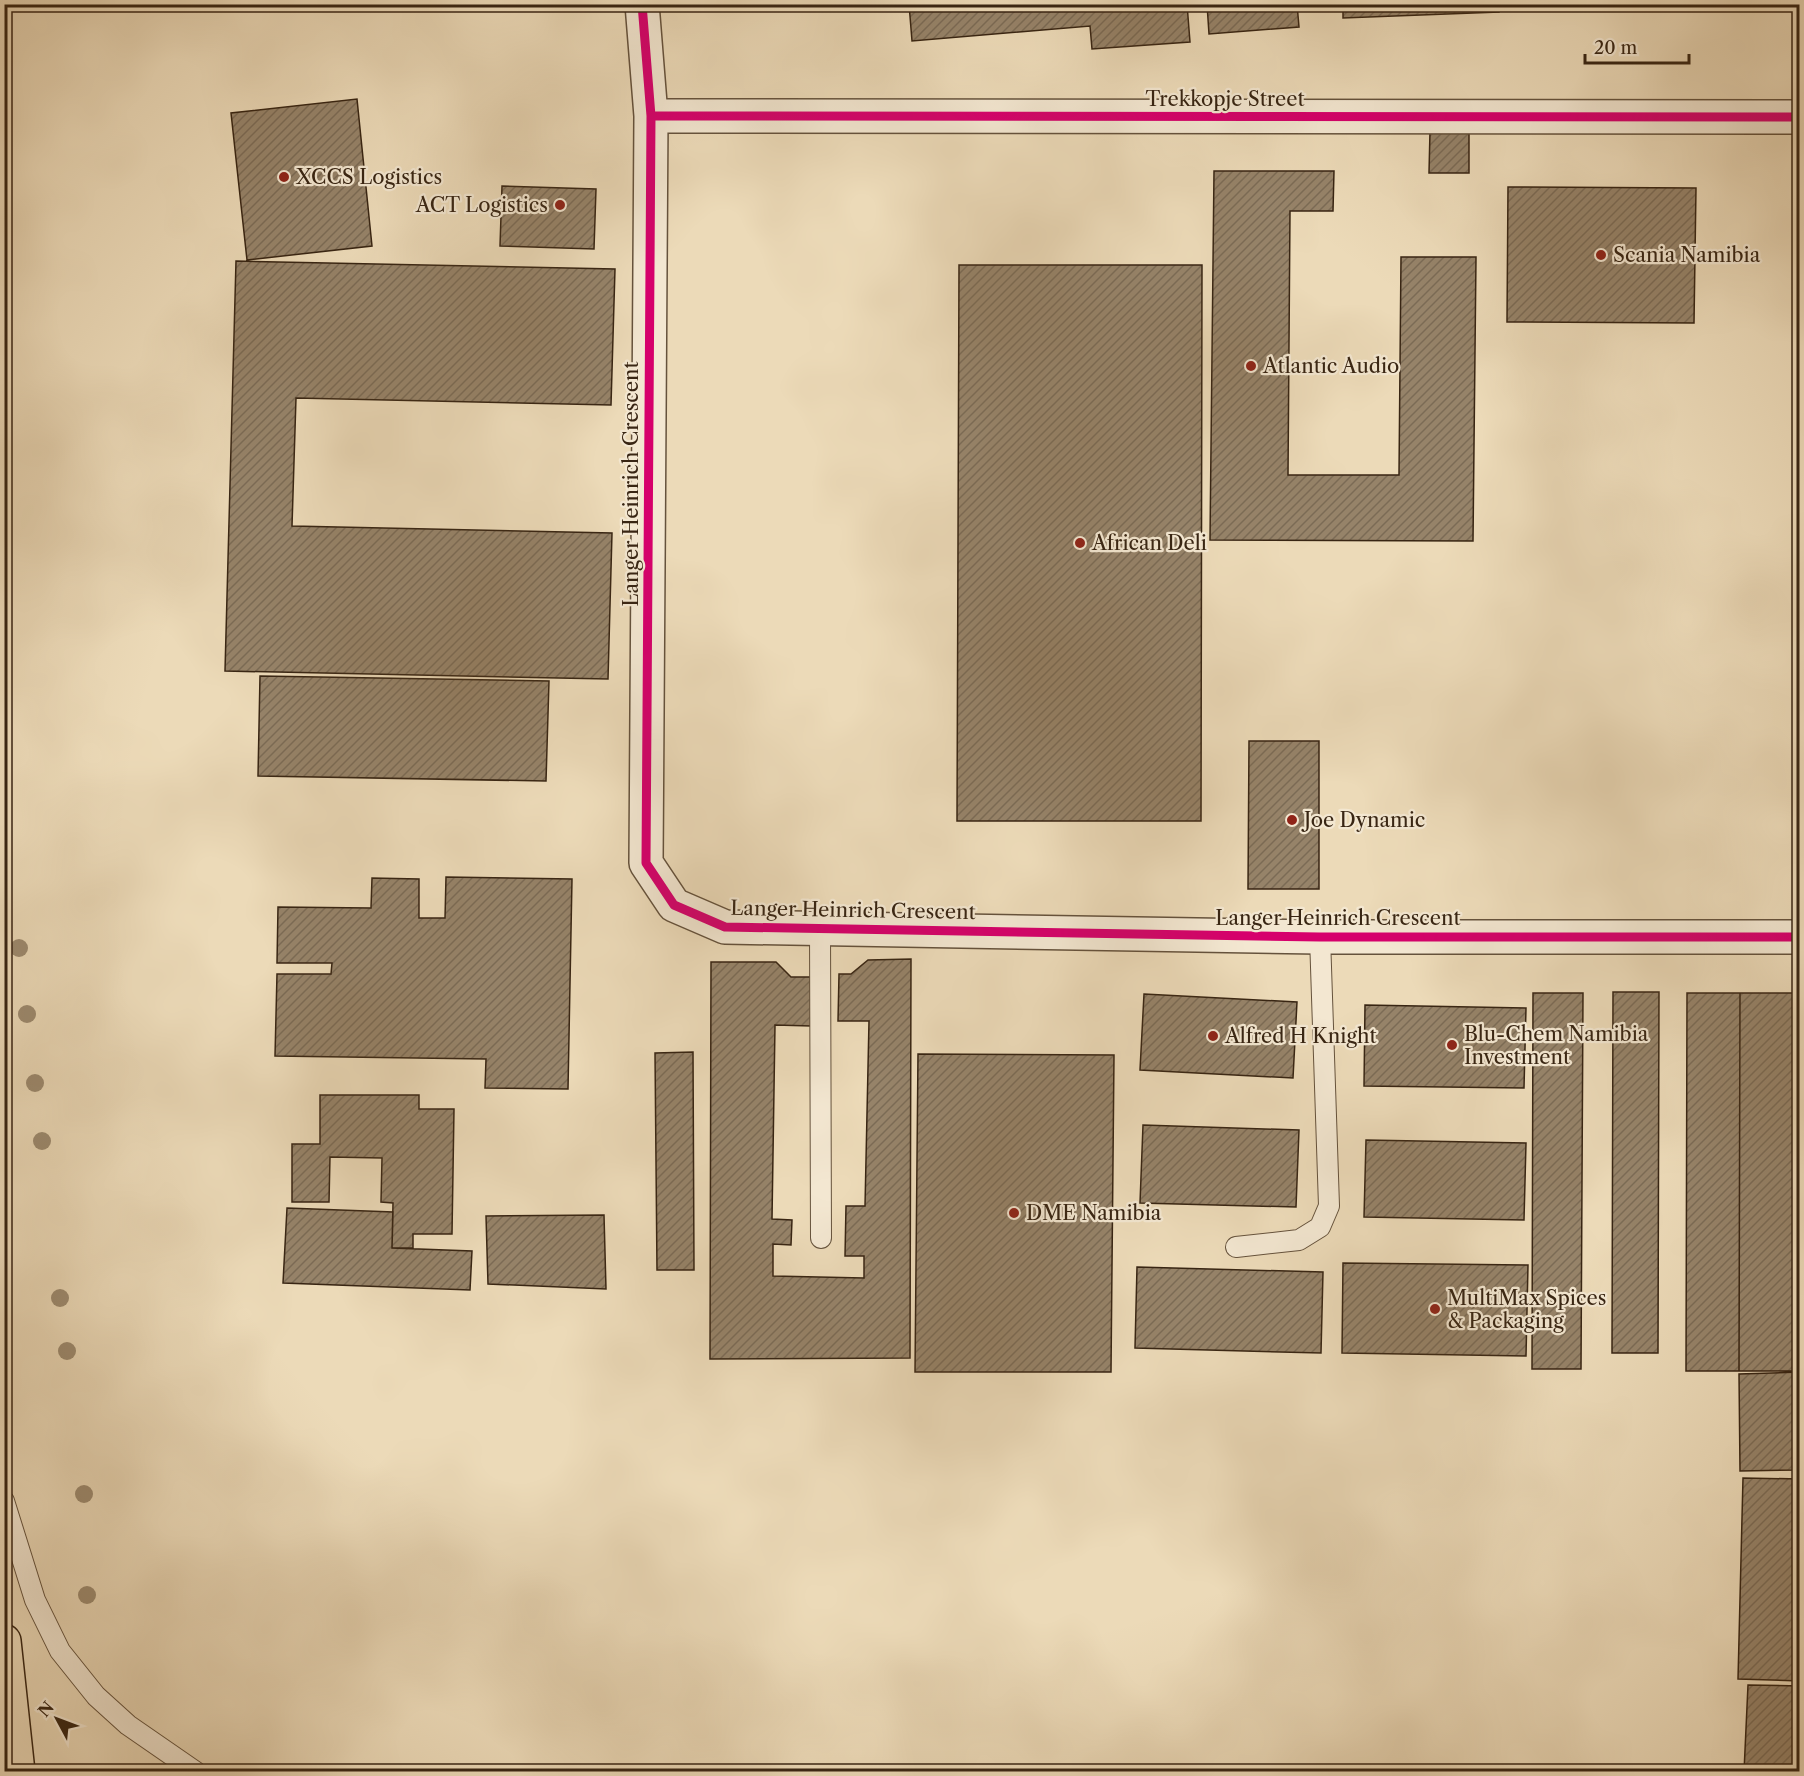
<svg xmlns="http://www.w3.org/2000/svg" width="1804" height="1776" font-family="'Libre Caslon Text',serif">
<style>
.building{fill:url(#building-hatch);stroke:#382513;stroke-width:1.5}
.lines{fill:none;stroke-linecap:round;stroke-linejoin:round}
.service-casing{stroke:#65523c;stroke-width:22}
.minor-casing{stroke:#65523c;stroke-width:36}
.trunk-casing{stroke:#382513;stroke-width:36}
.service{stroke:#f3e7d1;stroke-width:20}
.minor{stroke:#f3e7d1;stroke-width:33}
.trunk{stroke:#ecdab8;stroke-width:33}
.cycleway-casing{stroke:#f3e7d1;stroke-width:13}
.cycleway{stroke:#d6006c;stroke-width:9}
.tree{fill:#9d8b70}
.poi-dot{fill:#8f2418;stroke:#f3e7d1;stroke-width:2}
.labels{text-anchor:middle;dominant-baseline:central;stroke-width:4.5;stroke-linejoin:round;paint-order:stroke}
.street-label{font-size:20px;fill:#382513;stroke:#f3e7d1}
.poi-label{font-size:20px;fill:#382513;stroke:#f3e7d1;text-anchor:start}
</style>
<defs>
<pattern id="building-hatch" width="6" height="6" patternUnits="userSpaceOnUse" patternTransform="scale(1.5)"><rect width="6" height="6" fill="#968369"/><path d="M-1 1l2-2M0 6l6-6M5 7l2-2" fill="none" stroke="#7b6b55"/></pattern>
</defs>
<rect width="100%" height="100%" fill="#ecdab8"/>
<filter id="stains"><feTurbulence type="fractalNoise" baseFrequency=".00333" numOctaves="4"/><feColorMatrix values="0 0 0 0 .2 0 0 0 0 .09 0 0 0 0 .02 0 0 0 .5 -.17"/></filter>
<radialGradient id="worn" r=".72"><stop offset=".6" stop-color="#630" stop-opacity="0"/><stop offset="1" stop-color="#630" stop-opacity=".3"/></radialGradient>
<path class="building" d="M909,4H1187L1190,42L1092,49L1090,26L912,41Z
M1207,4H1297L1299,27L1209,34Z
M1343,4H1499V12L1343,18Z
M357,99L372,246L247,260L231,113Z
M1430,131L1469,132V173H1429Z
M1214,171H1334L1333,211H1290L1288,475H1399L1401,257H1476L1473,541L1210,540Z
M502,186L596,189L594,249L500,246Z
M1508,187L1696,188L1694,323L1507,322Z
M236,261L615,269L611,405L296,398L292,526L612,533L608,679L225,671Z
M959,265H1202L1201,821H957Z
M260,676L549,681L546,781L258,776Z
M1249,741H1319V889H1248Z
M446,877L572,879L568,1089L485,1088L486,1059L275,1056L277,974H331L332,963H277L278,907L371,908L372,878L419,879V918H445Z
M911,959L910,1358L710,1359L711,962H776L791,977H811V1026L775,1025L772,1219L792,1220L791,1245L773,1244V1276L864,1278V1256H845L846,1206H865L869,1021H838L839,974H851L868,960Z
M1613,992H1659L1658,1353H1612Z
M1533,993H1583L1581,1369H1532Z
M1687,993H1740L1739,1371H1686Z
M1740,993H1800V1371H1739Z
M1144,994L1297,1002L1293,1078L1140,1070Z
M1365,1005L1526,1008L1524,1088L1364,1086Z
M693,1052L694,1270H657L655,1053Z
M918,1054L1114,1055L1111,1372H915Z
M320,1095H419V1109H454L452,1234H413V1248H392L393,1203L381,1202L382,1158L330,1157L329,1202H292V1144H320Z
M1143,1125L1299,1130L1296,1207L1140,1203Z
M1366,1140L1526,1143L1524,1220L1364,1217Z
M287,1208L393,1212L392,1248L472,1251L470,1290L283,1283Z
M604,1215L606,1289L488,1284L486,1216Z
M1343,1263L1528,1265L1526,1356L1342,1353Z
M1137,1267L1323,1272L1321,1353L1135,1348Z
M1800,1372V1470L1740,1471L1739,1374Z
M1743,1478L1800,1479V1681L1738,1679Z
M1748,1685L1800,1686V1772H1744Z"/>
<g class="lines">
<defs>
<path id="service" d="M820,929L821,1238
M1236,1247L1299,1240L1320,1227L1329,1206L1320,937
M4,1501L35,1600L60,1651L96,1696L128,1725L196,1772"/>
<path id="minor" d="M642,4L651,116L646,863L674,905L725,927L1320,937H1800
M651,116L1800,117"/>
<path id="trunk" d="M4,1641L18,1772"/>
</defs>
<use href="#service" class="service-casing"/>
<use href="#minor" class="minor-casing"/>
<use href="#trunk" class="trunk-casing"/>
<use href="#service" class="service"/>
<use href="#minor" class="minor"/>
<use href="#trunk" class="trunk"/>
<defs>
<path id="cycleway" d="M642,4L651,116L646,863L674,905L725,927L1320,937H1800
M651,116L1800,117"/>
</defs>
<use href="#cycleway" class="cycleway-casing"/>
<use href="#cycleway" class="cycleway"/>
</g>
<g class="tree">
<circle cx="19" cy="948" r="9"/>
<circle cx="27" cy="1014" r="9"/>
<circle cx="35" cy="1083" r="9"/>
<circle cx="42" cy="1141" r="9"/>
<circle cx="60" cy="1298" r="9"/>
<circle cx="67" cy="1351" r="9"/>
<circle cx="84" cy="1494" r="9"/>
<circle cx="87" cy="1595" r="9"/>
</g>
<g class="poi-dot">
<circle cx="284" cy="177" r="6"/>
<circle cx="560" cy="205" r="6"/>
<circle cx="1601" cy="255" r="6"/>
<circle cx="1251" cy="366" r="6"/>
<circle cx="1080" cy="543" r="6"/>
<circle cx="1292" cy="820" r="6"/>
<circle cx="1213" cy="1036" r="6"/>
<circle cx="1452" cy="1045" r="6"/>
<circle cx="1014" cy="1213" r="6"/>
<circle cx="1435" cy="1309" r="6"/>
</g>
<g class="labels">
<g class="street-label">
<text x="1225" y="99">Trekkopje Street</text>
<text transform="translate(631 484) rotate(-90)">Langer Heinrich Crescent</text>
<text transform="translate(853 910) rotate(1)">Langer Heinrich Crescent</text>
<text x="1338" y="918">Langer Heinrich Crescent</text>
</g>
<g class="poi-label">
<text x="296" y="177">XCCS Logistics</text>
<text x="548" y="205" text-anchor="end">ACT Logistics</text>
<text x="1613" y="255">Scania Namibia</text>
<text x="1263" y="366">Atlantic Audio</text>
<text x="1092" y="543">African Deli</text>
<text x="1304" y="820">Joe Dynamic</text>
<text x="1464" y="1034">Blu-Chem Namibia<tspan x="1464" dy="23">Investment</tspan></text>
<text x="1225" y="1036">Alfred H Knight</text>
<text x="1026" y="1213">DME Namibia</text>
<text x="1447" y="1298">MultiMax Spices<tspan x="1447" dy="23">&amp; Packaging</tspan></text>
</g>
</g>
<rect width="1804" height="1776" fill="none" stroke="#ecdab8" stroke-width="24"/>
<rect x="6" y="6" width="1792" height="1764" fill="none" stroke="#382513" stroke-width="3"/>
<rect x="12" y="12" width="1780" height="1752" fill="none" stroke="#382513" stroke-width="1.5"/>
<g transform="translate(57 1719) rotate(311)" stroke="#f3e7d1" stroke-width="4.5" paint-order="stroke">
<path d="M0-4.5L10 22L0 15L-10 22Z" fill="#382513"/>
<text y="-9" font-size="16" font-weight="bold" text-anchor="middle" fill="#382513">N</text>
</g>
<path d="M1585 54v9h104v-9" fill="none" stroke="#382513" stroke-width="3"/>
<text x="1594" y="54" font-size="18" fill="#382513" stroke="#f3e7d1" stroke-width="4.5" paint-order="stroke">20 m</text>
<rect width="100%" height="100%" filter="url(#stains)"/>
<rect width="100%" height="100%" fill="url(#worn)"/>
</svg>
